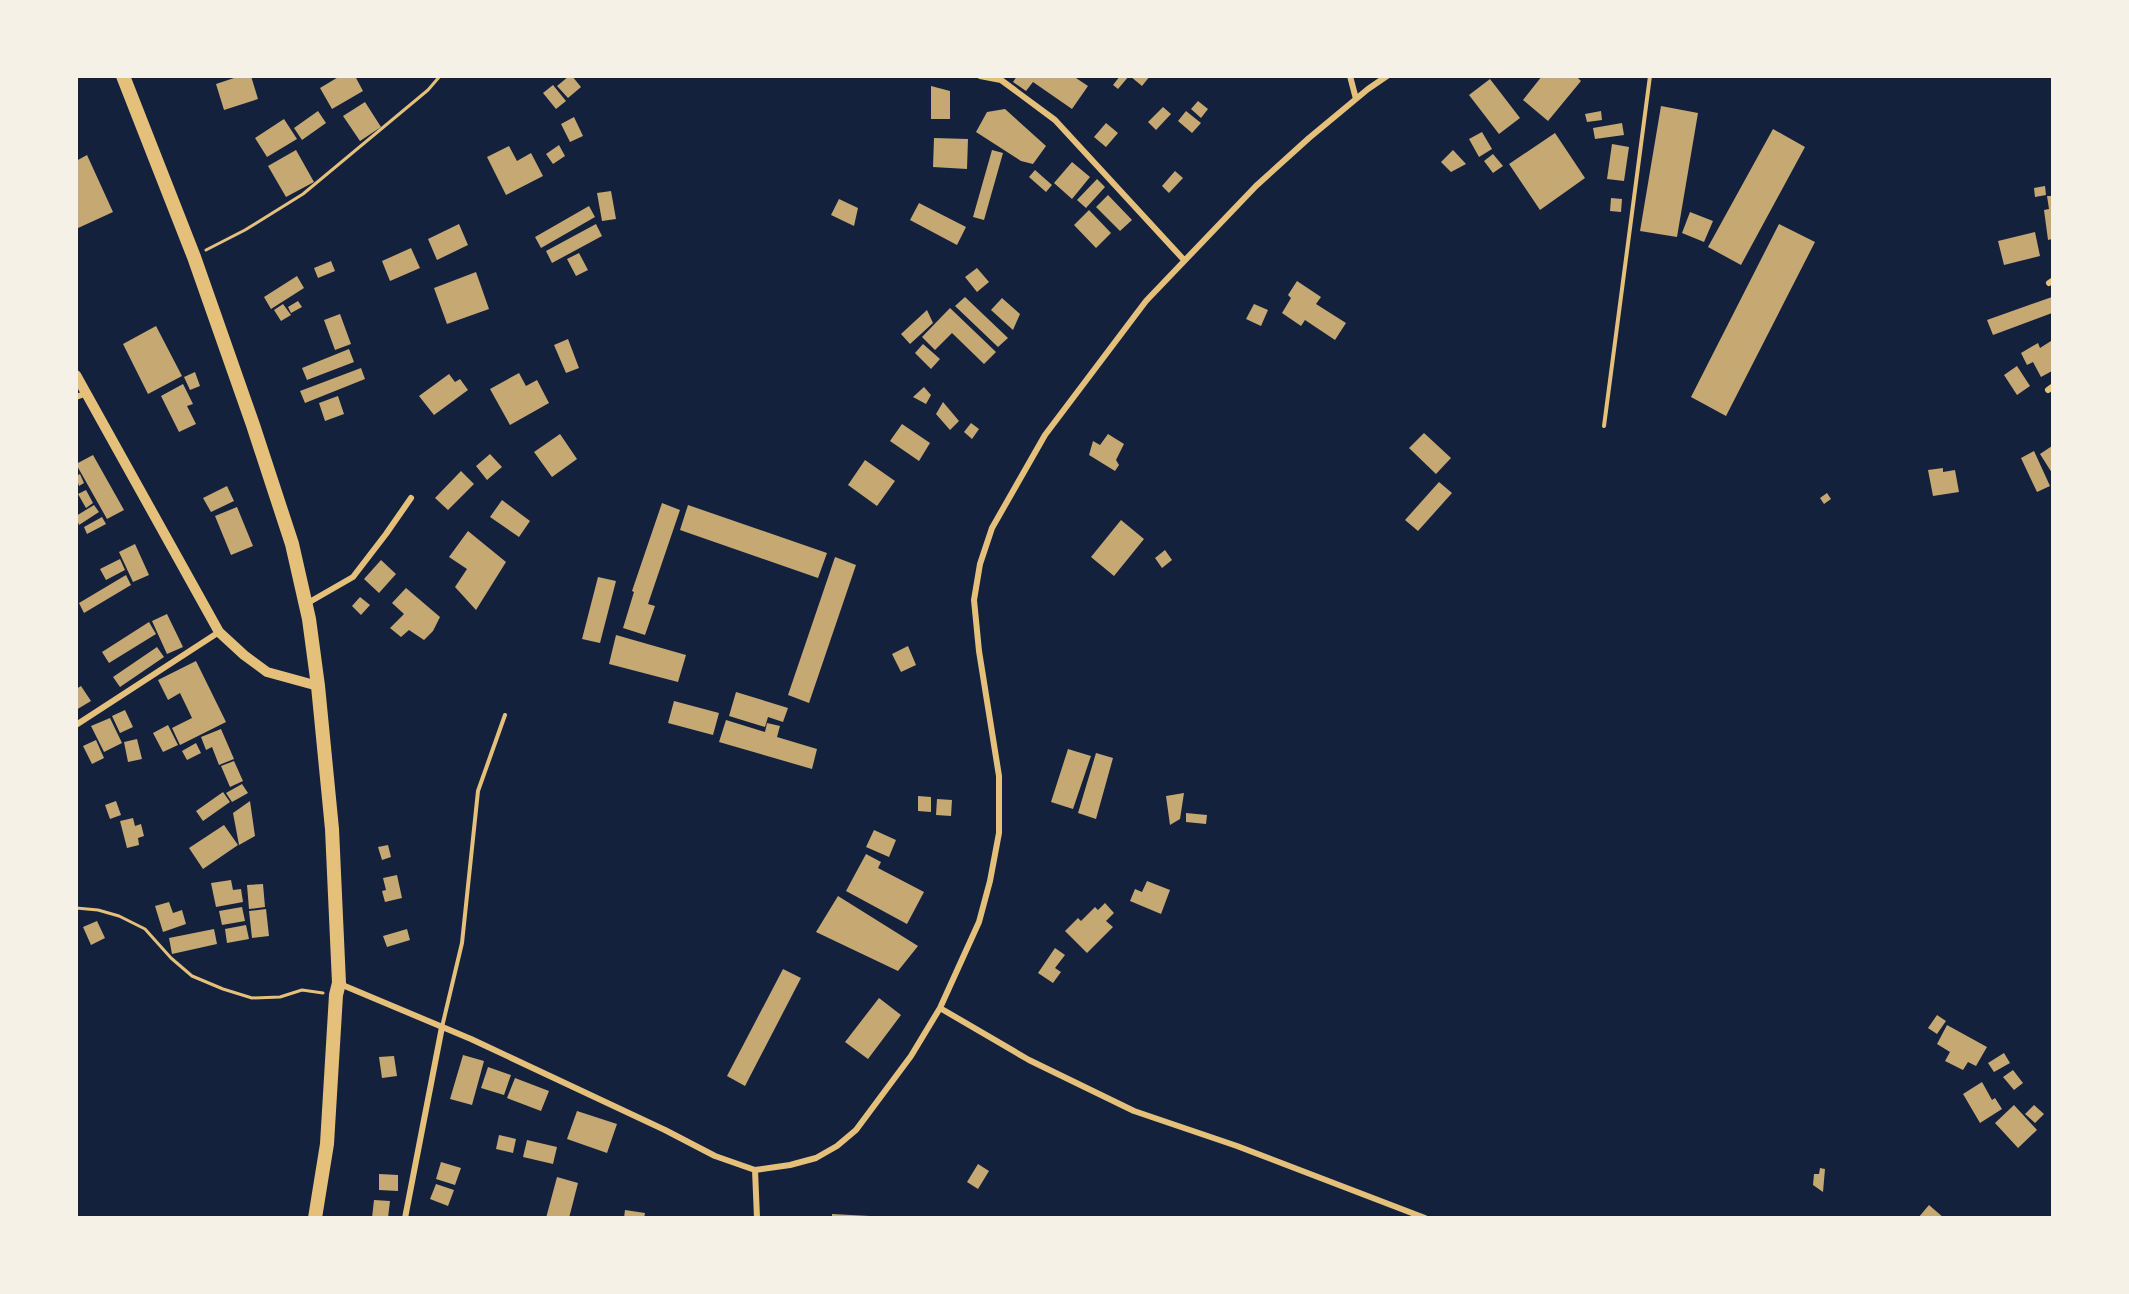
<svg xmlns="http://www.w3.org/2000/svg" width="2129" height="1294" font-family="Literata,serif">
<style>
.building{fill:#c6a872}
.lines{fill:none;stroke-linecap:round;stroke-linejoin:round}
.path{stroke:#e5c07b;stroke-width:3}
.service{stroke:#e5c07b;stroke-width:4}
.minor{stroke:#e5c07b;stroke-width:6}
.tertiary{stroke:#e5c07b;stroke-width:10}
.trunk{stroke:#e5c07b;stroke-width:14}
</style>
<rect width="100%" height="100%" fill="#14213d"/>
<path class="building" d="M240,76H251L258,99L224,110L216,84Z
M340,76H355L363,91L332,109L320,88Z
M569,76H572L581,87L568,98L557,86Z
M1017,76H1073L1088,86L1072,109L1033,82L1026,91L1013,82Z
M1120,76H1129L1118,89L1113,85Z
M1130,76H1150L1142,86Z
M1542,76H1576L1581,81L1548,121L1523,100Z
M1490,79L1520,118L1499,134L1469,95Z
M553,85L566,101L556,109L543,93Z
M931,86L950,91V119H931Z
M1198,101L1208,109L1201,118L1191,109Z
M365,102L381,127L360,141L343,116Z
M1661,106L1698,113L1677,237L1640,231Z
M1163,107L1171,114L1156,130L1148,122Z
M1005,109L1046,146L1033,164L1021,161L976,132L987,112Z
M318,111L326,123L302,140L294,128Z
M1186,111L1201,123L1192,133L1178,121Z
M1601,111L1602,120L1587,122L1585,114Z
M574,117L583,136L570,142L561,124Z
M284,119L297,139L267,157L255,138Z
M1106,123L1118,133L1106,147L1094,137Z
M1622,123L1624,135L1595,139L1593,128Z
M1773,129L1805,147L1741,265L1708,247Z
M1482,132L1492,149L1479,157L1469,139Z
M1555,133L1585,178L1540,210L1509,164Z
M934,138L968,139L967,169L933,167Z
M1612,144L1629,147L1624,181L1607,179Z
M559,145L565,156L553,164L546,154Z
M509,146L517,161L531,153L543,176L506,195L487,157Z
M296,150L314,182L286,197L268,166Z
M992,150L1003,153L984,220L973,217Z
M1453,150L1466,164L1451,172L1441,162Z
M1493,154L1503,166L1493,173L1484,161Z
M87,155L113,212L76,229V161Z
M1072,162L1090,177L1072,199L1054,183Z
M1035,170L1052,185L1046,192L1029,177Z
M1175,171L1183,178L1169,193L1162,186Z
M1097,179L1105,187L1086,208L1077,200Z
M2045,186L2046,195L2035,197L2034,188Z
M611,191L616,219L602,221L597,193Z
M1108,195L1132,220L1120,231L1096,207Z
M2047,196H2052V239L2048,240L2044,210L2049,209Z
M1611,198L1622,199L1621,212L1610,211Z
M839,199L858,208L854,226L831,215Z
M919,203L966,227L957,245L910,220Z
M589,206L595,217L541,248L535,237Z
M1089,210L1111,233L1096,248L1074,225Z
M1690,212L1713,221L1704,242L1682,233Z
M459,224L468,245L437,260L428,239Z
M596,224L602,236L552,263L546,251Z
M1779,224L1815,242L1726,416L1691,397Z
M2035,232L2040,256L2004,265L1998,241Z
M411,248L420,268L390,281L382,261Z
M579,253L588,270L576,276L567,259Z
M331,261L335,271L318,278L314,268Z
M977,268L989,282L977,292L965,277Z
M476,272L489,309L447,324L434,288Z
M297,276L304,288L271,309L264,297Z
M1297,281L1321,297L1316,304L1346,323L1335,340L1305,320L1301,326L1282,313L1291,298L1288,295Z
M965,297L1008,338L998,347L955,306Z
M2052,297V313L1993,335L1987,320Z
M1002,298L1020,314L1013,330L991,310Z
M298,301L302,307L291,313L288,307Z
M283,304L291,315L281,321L274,310Z
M1254,304L1268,310L1261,326L1246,319Z
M950,308L996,352L984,364L952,333L935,350L922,337Z
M927,310L933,323L910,344L901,334Z
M340,314L351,344L335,350L324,320Z
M156,326L182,376L148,394L123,344Z
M568,339L579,368L566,373L554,345Z
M2051,341L2052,371L2041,377L2033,362L2027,365L2021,353L2038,343L2040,348Z
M923,344L940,359L931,369L915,353Z
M349,349L354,362L307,380L302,368Z
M2017,366L2030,386L2017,395L2004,375Z
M361,368L365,379L305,403L300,391Z
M195,372L200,386L190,390L184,377Z
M519,373L526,386L537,380L549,403L510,425L490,389Z
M449,374L455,382L460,379L468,390L434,415L419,396Z
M183,384L193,404L187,406L196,424L179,432L161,396Z
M924,387L931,395L926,404L913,397Z
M338,396L344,414L325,421L319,403Z
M943,402L959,421L950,430L936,414Z
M971,423L979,429L972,439L964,432Z
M902,424L930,443L919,461L890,441Z
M1424,433L1451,458L1436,474L1409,448Z
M560,434L577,459L552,477L534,452Z
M1108,434L1124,444L1116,460L1119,465L1115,471L1089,455L1093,441L1100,445Z
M2052,446V473L2040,454Z
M2034,451L2050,486L2037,492L2021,458Z
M490,454L502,467L487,480L476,466Z
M93,455L124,510L107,519L76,464Z
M865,460L895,481L877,506L848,485Z
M1943,468V472L1955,470L1959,492L1933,496L1928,470Z
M461,471L474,484L448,510L435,498Z
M80,474L84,483L79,486L76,476Z
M1439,482L1452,493L1418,531L1405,520Z
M227,486L234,501L211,512L203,498Z
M86,490L93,503L86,508L78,494Z
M1827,493L1831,499L1824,504L1820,498Z
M502,500L530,521L519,537L490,517Z
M662,503L680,510L648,604L655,606L645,635L623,628L634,592L632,591Z
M94,505L99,512L79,525L76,516Z
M688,505L827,553L818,578L680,530Z
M237,507L253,546L231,555L215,516Z
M102,517L106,524L87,534L84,527Z
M1121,520L1144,539L1114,576L1091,557Z
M468,531L506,562L476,610L455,587L467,569L449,557Z
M135,544L149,575L133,582L119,552Z
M1165,550L1172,560L1162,568L1155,558Z
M835,557L856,565L809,703L788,695Z
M120,559L125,570L106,580L100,569Z
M381,560L396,574L379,593L364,579Z
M126,575L131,585L84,613L79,603Z
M598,577L616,581L600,643L582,639Z
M406,588L440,617L433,631L424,640L409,630L401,637L390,628L404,614L392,603Z
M360,597L370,605L361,615L352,606Z
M167,614L183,647L167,654L152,621Z
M149,622L156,634L109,663L102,652Z
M616,635L686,655L678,682L609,664Z
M908,646L916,665L901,672L892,654Z
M157,647L164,657L120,687L113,677Z
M196,661L226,722L180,745L172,728L192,718L180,693L168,700L158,680Z
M81,686L91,701L76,710V689Z
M736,692L788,708L783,722L768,717L765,727L729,716Z
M674,701L719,713L713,735L668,723Z
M125,710L133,727L120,733L112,716Z
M110,718L122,743L104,752L91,726Z
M726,720L765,732L767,723L780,726L777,737L817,749L812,769L719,742Z
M168,725L178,745L163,752L153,733Z
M221,729L234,759L219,765L212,747L206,750L201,737Z
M137,739L142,759L128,762L124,742Z
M96,740L104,758L92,764L83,746Z
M196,743L201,753L187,760L182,751Z
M1068,749L1091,756L1073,809L1051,802Z
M1096,753L1113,758L1096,819L1078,813Z
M234,761L243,781L230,787L221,766Z
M242,784L248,793L232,802L226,793Z
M223,792L230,802L203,821L196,811Z
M1184,793L1180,819L1170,825L1166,796Z
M918,796L931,797V812L918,811Z
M937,799L952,800L951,816L936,815Z
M116,801L121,815L110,819L105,805Z
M250,801L255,836L239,845L233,813Z
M1186,813L1207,815L1206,824L1186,822Z
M133,818L135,826L141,824L144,836L138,838L139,845L127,848L120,821Z
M224,825L238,845L203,869L189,848Z
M874,830L896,840L889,857L866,847Z
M388,845L391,857L382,860L378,847Z
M866,854L881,862L878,868L924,892L907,924L846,891Z
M397,875L402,898L385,902L382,891L386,890L383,878Z
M231,880L233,890L241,889L243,902L216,907L211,883Z
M1147,881L1170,890L1161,914L1130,901L1135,889L1142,892Z
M263,884L265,907L249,909L247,885Z
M838,896L918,946L898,971L816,932Z
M169,902L173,913L182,910L186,924L163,932L155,906Z
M1105,903L1114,913L1106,921L1113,927L1087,953L1065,931L1078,918L1081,921L1095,907L1098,910Z
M242,907L245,921L222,925L219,911Z
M266,909L269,936L252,938L249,911Z
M97,921L105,938L91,945L83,927Z
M246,925L249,939L227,943L225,929Z
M214,929L217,944L172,954L169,938Z
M407,929L410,940L387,947L383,936Z
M1055,948L1065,955L1055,968L1061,972L1053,983L1038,973Z
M783,969L801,978L745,1086L727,1076Z
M879,998L901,1015L868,1059L845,1042Z
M1937,1015L1946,1021L1937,1034L1928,1028Z
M1947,1025L1987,1047L1976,1066L1968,1062L1963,1070L1945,1061L1950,1052L1937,1044Z
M2004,1053L2010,1063L1994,1072L1988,1063Z
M463,1055L484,1061L472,1105L450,1099Z
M394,1056L397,1076L382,1078L379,1057Z
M488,1067L511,1075L504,1095L481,1088Z
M2013,1070L2023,1083L2014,1090L2003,1077Z
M515,1078L549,1091L541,1111L507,1098Z
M1982,1082L1992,1100L1995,1098L2002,1109L1980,1123L1963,1094Z
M2014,1105L2037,1130L2018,1148L1995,1123Z
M2034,1105L2044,1114L2035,1123L2025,1114Z
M577,1111L617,1124L607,1153L567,1139Z
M499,1135L516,1139L513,1153L496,1149Z
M527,1140L557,1147L553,1164L523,1157Z
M441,1162L461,1168L455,1185L436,1179Z
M978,1164L989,1171L978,1189L967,1182Z
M1820,1168L1825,1169L1823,1192L1813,1185L1814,1174H1819Z
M379,1174L398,1175V1191L379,1190Z
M557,1177L578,1183L569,1218H546Z
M436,1184L454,1190L448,1206L430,1199Z
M374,1200L390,1201L388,1218H372Z
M1929,1205L1944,1218H1918Z
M625,1210L645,1213L644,1218H624Z
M832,1214L870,1216V1218H832Z"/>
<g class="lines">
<path class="path" d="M206,250L245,230L303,194L428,90L440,76
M76,908L98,910L119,916L145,929L171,958L192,976L223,989L252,998L280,997L302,990L323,993"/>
<path class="service" d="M1604,426L1650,76
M442,1027L462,943L478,791L505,715"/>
<path class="minor" d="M980,76L1001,80L1055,120L1184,260
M1350,76L1356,99
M2049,283L2052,281
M2048,390L2052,387
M76,397L87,393
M306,604L353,577L386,534L411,498
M76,725L219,632
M340,984L471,1039L665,1130L715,1156L755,1170L790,1165L816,1158L837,1146L856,1130L911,1056L940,1008L979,922L990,881L999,833V776L979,651L974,600L980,564L992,528L1045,435L1146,301L1256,186L1309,138L1368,89L1387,76
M940,1008L1029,1060L1134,1111L1237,1146L1425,1218
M755,1170L757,1218
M405,1218L442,1027"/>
<path class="tertiary" d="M76,375L219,632L244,655L267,672L318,686"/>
<path class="trunk" d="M123,76L194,257L253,425L292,544L309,619L318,686L332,829L339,983L336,995L327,1144L315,1218"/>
</g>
<rect width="2129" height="1294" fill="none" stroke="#f6f1e7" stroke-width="156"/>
</svg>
